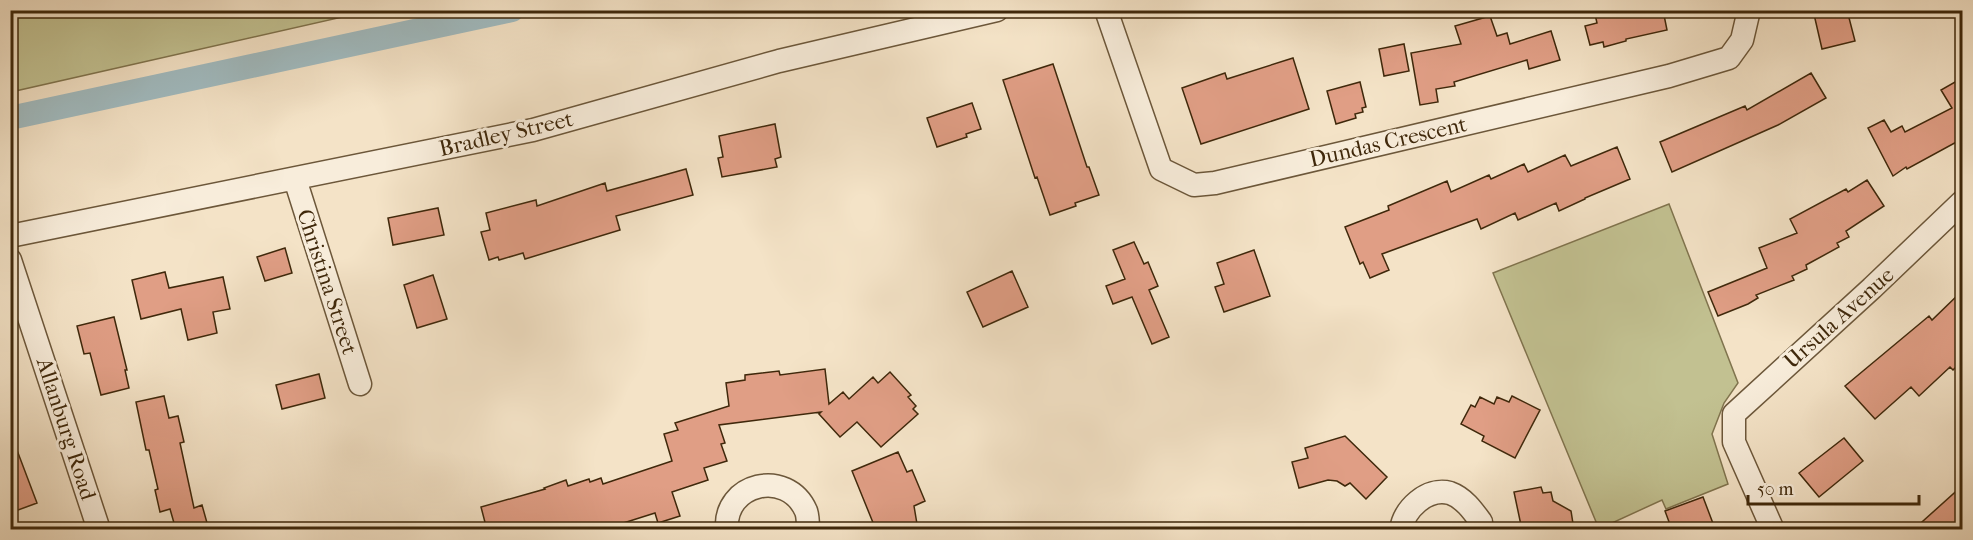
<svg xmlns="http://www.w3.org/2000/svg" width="1973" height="540" font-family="'IM FELL French Canon',serif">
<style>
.green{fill:#c2c191;stroke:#80744e;stroke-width:1.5}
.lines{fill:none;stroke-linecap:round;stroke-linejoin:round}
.canal{stroke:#a1bbc0;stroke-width:24}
.building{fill:#e09e85;stroke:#3f280b;stroke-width:1.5}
.street-casing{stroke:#6c573a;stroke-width:25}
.street{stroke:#f8eddb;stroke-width:22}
.labels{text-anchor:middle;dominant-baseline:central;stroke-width:6;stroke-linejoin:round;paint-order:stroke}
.street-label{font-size:22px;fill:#3f280b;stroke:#f8eddb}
</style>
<rect width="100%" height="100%" fill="#f4e3c7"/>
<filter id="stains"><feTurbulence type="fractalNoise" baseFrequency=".00333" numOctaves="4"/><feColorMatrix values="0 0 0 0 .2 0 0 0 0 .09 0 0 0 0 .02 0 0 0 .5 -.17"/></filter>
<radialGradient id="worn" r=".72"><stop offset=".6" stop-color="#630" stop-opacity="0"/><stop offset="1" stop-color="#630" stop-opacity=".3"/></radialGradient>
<path class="green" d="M11,10H369V11L11,92Z
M1669,204L1738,383L1724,403L1712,434L1728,484L1666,509L1662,500L1599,529L1493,273Z"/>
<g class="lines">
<path class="canal" d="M10,118L512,10"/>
</g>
<path class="building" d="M1594,10H1663L1667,30L1626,39V41L1604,47L1603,42L1590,45L1585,26L1597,23Z
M1813,10H1847L1855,41L1822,49Z
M1490,16L1497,36L1507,33L1510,44L1551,31L1560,60L1529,69L1527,60L1454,82L1455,86L1436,89L1438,102L1420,105L1411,53L1461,44L1455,26Z
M1404,44L1409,71L1384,76L1379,49Z
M1293,58L1309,109L1201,144L1182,88L1225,73L1227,79Z
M1053,64L1087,167H1089L1099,195L1075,203L1076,206L1050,215L1037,177L1035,178L1003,80Z
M1811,73L1826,98L1778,125L1672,172L1660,142L1745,106L1747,110Z
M1962,78V139L1907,169L1906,167L1893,176L1868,128L1884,120L1891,132L1902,126L1905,132L1952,108L1941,90Z
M1360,82L1366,107L1362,108L1363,112L1355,114L1356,118L1336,124L1327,91Z
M972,103L981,129L966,134L967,137L937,147L927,118Z
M775,124L781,157L775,159L777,167L722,177L718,158L723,157L719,136Z
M1617,147L1630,179L1585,198V199L1559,211L1556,203L1518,220L1515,213L1481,229L1477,219L1382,254L1389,270L1370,278L1363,262L1360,264L1345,227L1389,210L1388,206L1447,181L1451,192L1489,175L1491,179L1524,164L1528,172L1565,155L1571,166Z
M686,169L693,195L616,216L620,230L525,259L523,253L499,260L498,257L489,260L481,232L490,230L486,213L536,200L537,206L605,183L607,191Z
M1867,180L1884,206L1846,231L1849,237L1837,243L1839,247L1806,265L1807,269L1792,276L1794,280L1756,295L1758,298L1748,304L1718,316L1708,292L1767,268L1759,248L1797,233L1790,219L1846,189L1848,192Z
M438,208L444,235L393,245L388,218Z
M1134,242L1144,264L1148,262L1158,286L1149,290L1169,337L1152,344L1132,297L1113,304L1106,286L1125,279L1113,250Z
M285,248L292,273L265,281L257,257Z
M1254,250L1270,296L1224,312L1215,287L1224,284L1217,263Z
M1012,271L1028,307L983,327L967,292Z
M165,272L169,288L223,277L230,309L213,312L217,333L188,340L181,309L141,319L132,280Z
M433,275L447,319L417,328L404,285Z
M1962,291V361L1953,370L1950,367L1919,396L1911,387L1875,419L1845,386L1929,316L1932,320Z
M114,317L127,370H125L129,388L101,395L90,353L84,354L77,326Z
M825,369L829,404L843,392L849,399L873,377L878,383L890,372L911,395L908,397L916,406L913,409L918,414L881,447L857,422L840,437L819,414L821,412L719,425L725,443L721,444L727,461L704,468L708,480L672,492L680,516L658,523L655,513L617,525L618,530H487L481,507L545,489L544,488L566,480L568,486L589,479L590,482L601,478L603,484L672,461L664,434L678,430L675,423L729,406L726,383L745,380V375L779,371L780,375Z
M319,374L325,398L282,409L276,385Z
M164,396L169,418L178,416L184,442L180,443L194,508L202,505L209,530H176L170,509L160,512L155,490L158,489L149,450H146L136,402Z
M1512,396L1540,410L1515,458L1482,441L1484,436L1461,424L1471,405L1475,407L1480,397L1494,404L1497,397L1509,402Z
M1345,436L1387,477L1366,499L1350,483L1345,486L1337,481L1328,480L1299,488L1292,462L1308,458L1305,448Z
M10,437H12L37,503L10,513Z
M1844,438L1863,461L1819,497L1799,473Z
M898,452L907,472L912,470L925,501L914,506L918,530H876L852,471Z
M1962,486V530H1913Z
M1541,487L1543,493L1551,492L1553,501L1571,511L1574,530H1522L1514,492Z
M1703,497L1714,526L1704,530H1672L1665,511Z"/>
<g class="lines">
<defs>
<path id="street" d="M1106,10L1161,169L1194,185L1215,183L1669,76L1729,58L1742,40L1749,10
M295,179L360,384
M10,236L533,130L779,61L997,10
M10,260L99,530
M727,530C723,483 787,468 806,511C808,516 808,524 808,530
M1401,530C1404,509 1427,487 1450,493C1464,498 1473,511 1481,522L1480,530
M1773,530L1734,442V414L1872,288L1962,202"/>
</defs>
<use href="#street" class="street-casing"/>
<use href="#street" class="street"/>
</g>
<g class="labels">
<g class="street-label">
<text transform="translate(506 134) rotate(-13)">Bradley Street</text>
<text transform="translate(1388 142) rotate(-13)">Dundas Crescent</text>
<text transform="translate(327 282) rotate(72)">Christina Street</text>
<text transform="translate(1839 318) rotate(-42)">Ursula Avenue</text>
<text transform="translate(66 429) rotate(72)">Allanburg Road</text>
</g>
</g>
<rect width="1973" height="540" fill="none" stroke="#f4e3c7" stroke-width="36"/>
<rect x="12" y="12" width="1949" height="516" fill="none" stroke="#3f280b" stroke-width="3"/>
<rect x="18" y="18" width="1937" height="504" fill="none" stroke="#3f280b" stroke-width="1.5"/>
<path d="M1748 495v9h171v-9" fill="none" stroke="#3f280b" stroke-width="3"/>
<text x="1757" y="495" font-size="18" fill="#3f280b" stroke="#f8eddb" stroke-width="4.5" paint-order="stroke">50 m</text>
<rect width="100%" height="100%" filter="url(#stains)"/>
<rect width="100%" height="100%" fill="url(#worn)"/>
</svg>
